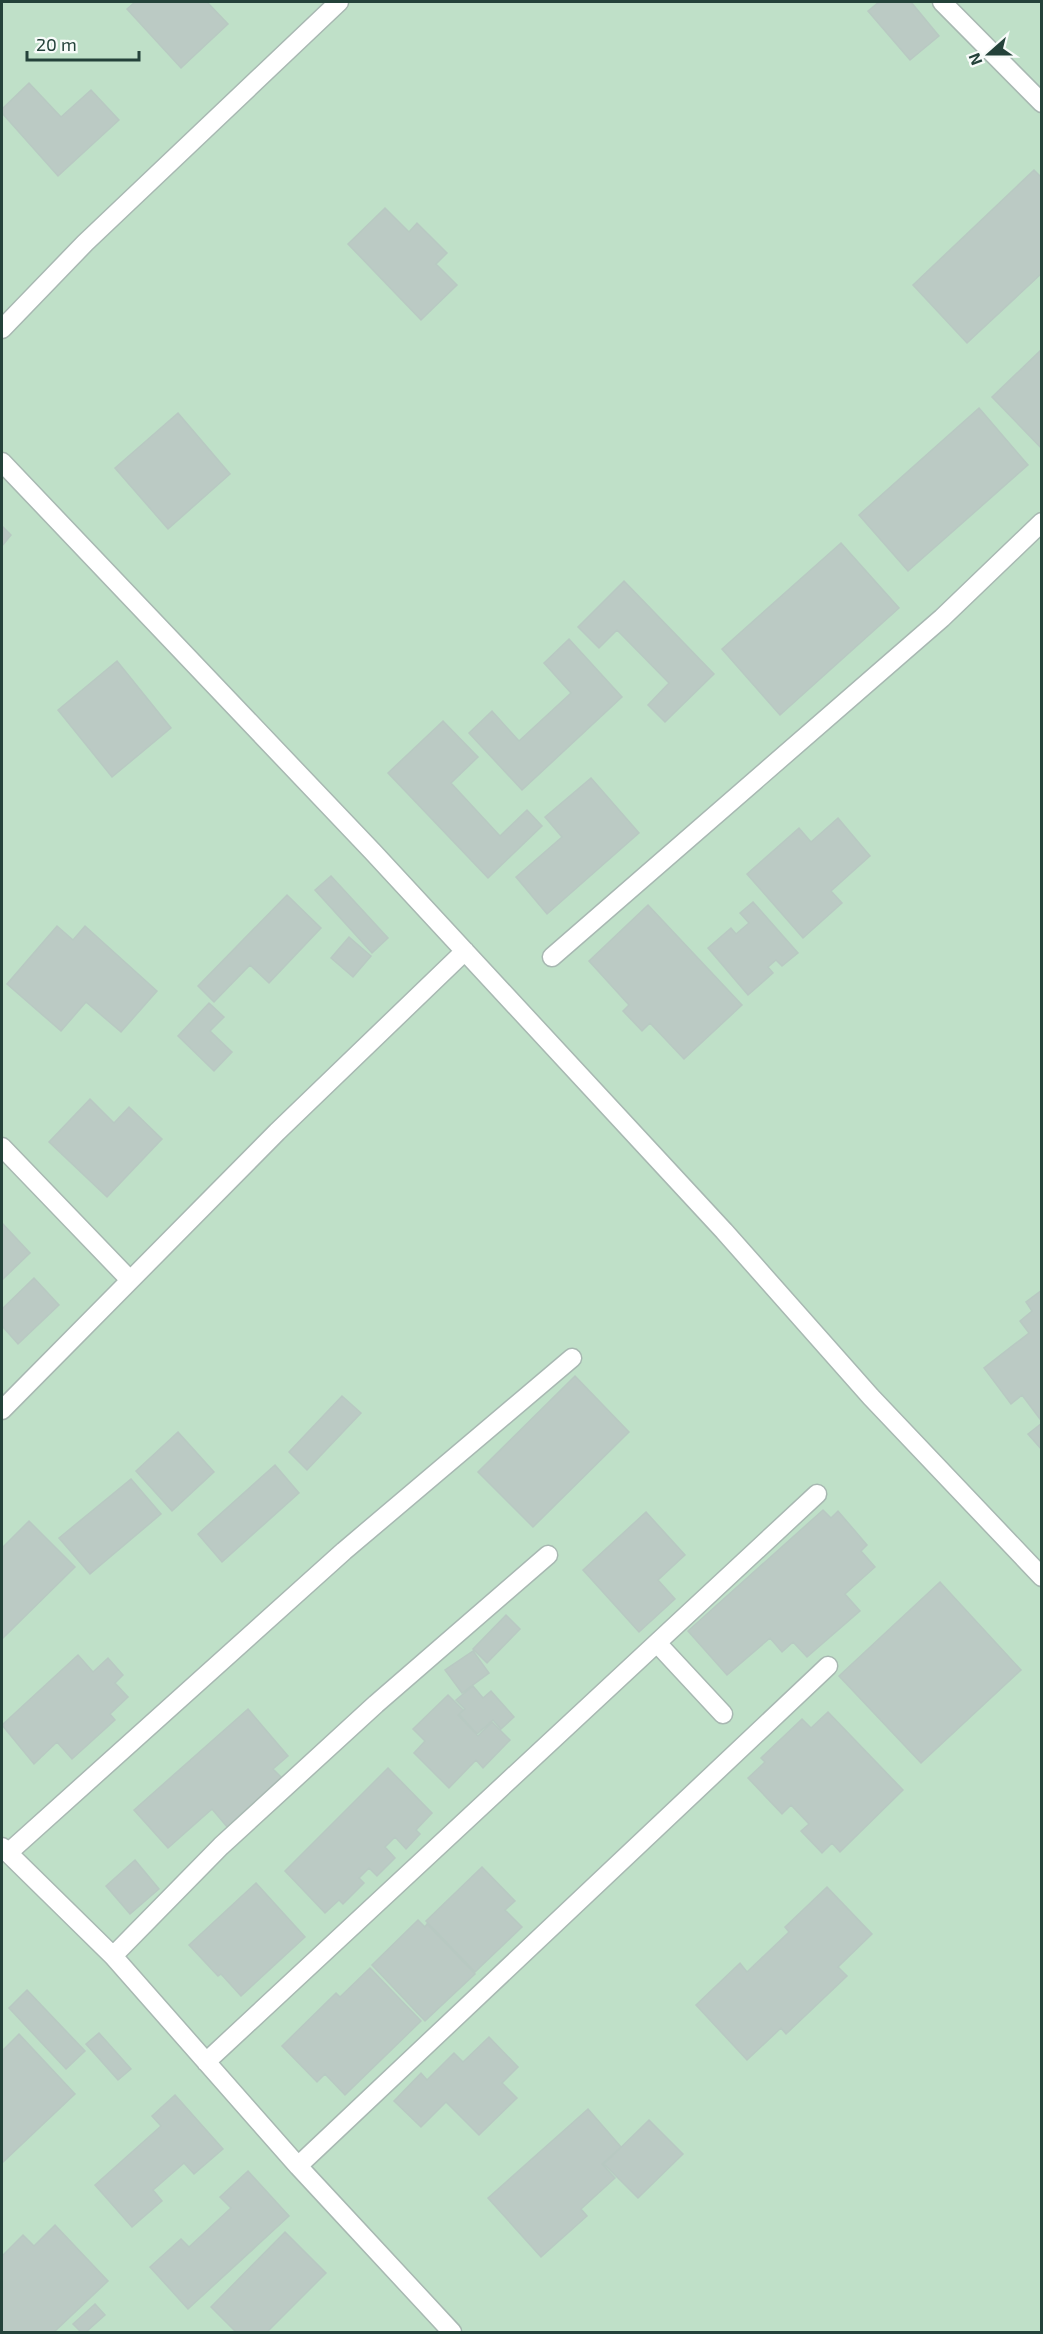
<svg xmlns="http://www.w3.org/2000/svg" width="1043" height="2334" font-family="'Exo 2',sans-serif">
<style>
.green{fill:#bfe0c8}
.building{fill:#bbcac4;stroke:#b8c9c2;stroke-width:1.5}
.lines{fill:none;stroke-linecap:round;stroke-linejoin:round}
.minor-casing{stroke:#a8b8b2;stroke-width:21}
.minor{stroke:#fff;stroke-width:18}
</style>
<rect width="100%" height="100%" fill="#e6efeb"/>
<path class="green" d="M2,2H1041V2332H2Z"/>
<path class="building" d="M135,2H207L228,24L181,68L127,9Z
M879,2H911L939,36L910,60L868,11Z
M29,83L61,117L91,90L119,120L58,176L2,113V109Z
M1034,170L1042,178V273L967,343L913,285Z
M385,208L409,232L417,223L447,253L436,264L457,285L421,320L348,244Z
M1042,349V449L992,397Z
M979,408L1028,465L908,571L859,515Z
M178,413L230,474L168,529L115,468Z
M2,526L11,535L2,546Z
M841,543L899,608L780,715L722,649Z
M624,581L714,674L665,722L648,705L669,683L617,630L599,648L578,627Z
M569,639L622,697L522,790L469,733L492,711L519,741L571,693L544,663Z
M117,661L171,728L112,777L58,710Z
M443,721L478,757L451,783L500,836L527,810L542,826L488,878L388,773Z
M591,778L639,833L547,914L516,877L562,837L545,817Z
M838,818L870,856L831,891L842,903L803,938L747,874L799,828L811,842Z
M331,876L388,938L372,953L315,890Z
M287,895L321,928L269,983L250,965L214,1002L198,986Z
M753,902L798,953L782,966L776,960L768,967L773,973L748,995L708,948L731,928L736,934L749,923L740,913Z
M648,905L742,1005L684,1059L650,1023L642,1031L623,1011L629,1005L589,961Z
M57,926L73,940L85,926L157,991L121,1032L86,1002L61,1031L7,984Z
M349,937L371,956L353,977L331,958Z
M209,1003L224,1017L210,1031L232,1052L214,1071L178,1036Z
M90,1099L114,1123L129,1107L162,1139L107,1197L49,1142Z
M2,1223L30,1253L3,1279L2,1277Z
M34,1278L59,1305L18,1344L2,1326V1309Z
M1042,1290V1418L1040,1419L1022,1395L1011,1404L984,1368L1029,1333L1020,1321L1032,1311L1026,1302Z
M575,1376L629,1432L533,1527L478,1472Z
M342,1396L361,1413L307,1470L289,1452Z
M1042,1423V1450L1028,1434Z
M178,1432L214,1472L172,1511L136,1471Z
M275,1465L299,1493L222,1562L198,1534Z
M131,1479L161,1514L90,1574L59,1538Z
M823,1510L831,1518L838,1511L867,1545L861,1551L875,1567L845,1594L860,1611L807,1657L793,1642L782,1652L770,1638L727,1675L688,1631Z
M646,1512L685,1555L658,1580L675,1599L639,1632L583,1570Z
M29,1521L75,1567L2,1639V1548Z
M940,1582L1021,1670L921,1763L839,1676Z
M506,1615L520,1629L487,1663L473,1649Z
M473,1651L489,1673L462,1693L445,1670Z
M78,1655L93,1672L108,1658L123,1675L115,1683L128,1697L110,1714L115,1720L72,1759L57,1742L34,1764L2,1725Z
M473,1686L483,1698L491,1691L514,1717L501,1729L493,1720L477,1734L459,1714L465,1709L456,1700Z
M448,1695L463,1710L458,1715L478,1736L492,1722L510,1740L483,1768L476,1760L449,1788L414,1753L425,1741L413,1729Z
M248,1709L288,1756L273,1769L283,1779L228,1828L212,1809L168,1848L134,1810Z
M828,1712L903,1790L840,1852L832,1843L822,1853L801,1831L809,1824L791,1805L782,1814L748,1778L765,1762L761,1758L802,1719L811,1728Z
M388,1768L432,1813L416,1830L420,1834L406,1849L395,1837L385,1847L395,1858L377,1876L369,1868L359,1878L364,1883L343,1904L339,1900L325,1913L285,1871Z
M135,1860L159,1889L130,1914L106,1886Z
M482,1867L515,1901L505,1910L522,1927L475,1972L426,1921Z
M256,1883L305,1937L241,1996L221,1974L218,1976L189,1945Z
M827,1887L872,1934L838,1967L847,1976L786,2034L781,2028L747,2060L696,2005L740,1963L747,1972L789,1932L785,1927Z
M418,1920L425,1927L427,1924L475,1974L425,2021L372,1965Z
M370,1968L421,2021L345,2095L325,2074L317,2082L282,2046L336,1993L340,1997Z
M27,1990L85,2051L66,2069L9,2008Z
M99,2033L131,2069L118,2080L86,2044Z
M19,2034L75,2094L2,2163V2051Z
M489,2037L518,2067L502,2083L517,2098L479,2135L446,2102L421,2127L394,2101L421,2073L427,2080L454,2053L463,2062Z
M175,2095L223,2149L194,2174L184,2163L153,2190L162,2201L132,2227L95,2185L161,2126L152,2116Z
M588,2109L621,2147L602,2164L615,2178L581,2209L587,2216L541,2257L488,2198Z
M649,2120L683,2154L638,2198L604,2164Z
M248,2171L289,2216L188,2309L150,2267L181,2239L189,2247L231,2208L220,2197Z
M55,2225L108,2281L54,2332H2V2256L23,2235L34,2246Z
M285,2232L326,2273L267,2332H236L211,2307Z
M95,2304L105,2315L86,2332H81L73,2324Z"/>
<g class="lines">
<defs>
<path id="minor" d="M942,2L1042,103
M2,329L85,243L339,2
M2,462L373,852L724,1231L871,1397L1042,1577
M552,957L942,618L1042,522
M2,1147L130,1280
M2,1410L277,1132L465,951
M657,1643L723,1714
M2,1847L113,1956L298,2166L452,2332
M8,1853L344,1551L572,1358
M113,1956L221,1846L376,1704L548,1555
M206,2062L817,1494
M298,2166L828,1666"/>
</defs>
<use href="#minor" class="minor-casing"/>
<use href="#minor" class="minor"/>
</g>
<rect width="1043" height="2334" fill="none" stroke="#24423a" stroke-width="6"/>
<g transform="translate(989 54) rotate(249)" stroke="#f7fbf9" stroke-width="4.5" paint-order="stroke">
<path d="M0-4.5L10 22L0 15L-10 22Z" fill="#24423a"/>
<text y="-9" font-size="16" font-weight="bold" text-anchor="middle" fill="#24423a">N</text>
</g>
<path d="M27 51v9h112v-9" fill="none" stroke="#24423a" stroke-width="3"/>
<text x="36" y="51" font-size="18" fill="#24423a" stroke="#f7fbf9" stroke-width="4.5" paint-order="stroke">20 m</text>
</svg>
